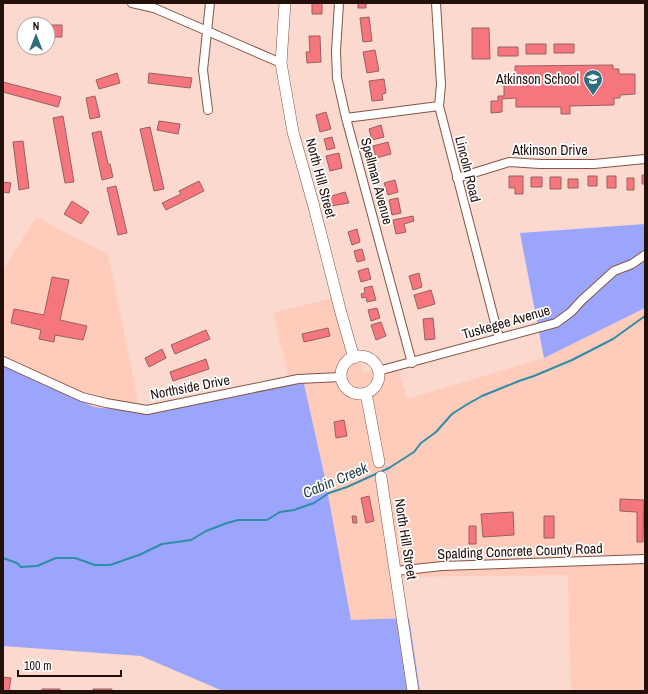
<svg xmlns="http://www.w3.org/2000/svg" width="648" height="694" font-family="'Archivo Narrow',sans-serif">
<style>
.built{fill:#ffcbba}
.forest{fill:#9ca5fc}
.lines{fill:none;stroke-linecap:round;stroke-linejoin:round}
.stream{stroke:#2f8ea5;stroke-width:2}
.building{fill:#f6767d;stroke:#966161}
.street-casing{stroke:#855445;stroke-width:10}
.secondary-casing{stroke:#855445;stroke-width:12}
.street{stroke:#fff;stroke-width:8}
.secondary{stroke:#fff;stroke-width:11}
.labels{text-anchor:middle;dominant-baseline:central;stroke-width:3.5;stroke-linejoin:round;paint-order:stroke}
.poi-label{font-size:14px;fill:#23100a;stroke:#fff;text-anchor:end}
.street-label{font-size:14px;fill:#23100a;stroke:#fff}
.water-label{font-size:15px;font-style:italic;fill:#28444d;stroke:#fff}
</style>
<rect width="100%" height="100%" fill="#fcd9ce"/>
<path class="built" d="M36,217L108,254L140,412L94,407L3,361V270Z
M342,296L363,372L397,365L407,399L544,358L645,308V691H571L568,575L402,577L409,618L351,620L325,478L302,375L289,378L273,313Z"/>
<path class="forest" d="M645,224V308L544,358L520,233Z
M3,361L94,407L140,412L302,375L325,478L351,620L409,618L420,691H223L141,656L3,646Z"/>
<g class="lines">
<path class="stream" d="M3,558L17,563L21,567L37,566L56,558H75L95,565H110L139,555L162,544L191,540L206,531L227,523L238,520H267L280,512L294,510L314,503L329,493L347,487L389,468L414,452L421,443L436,432L452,414L466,405L482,396L519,381L534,376L572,360L613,339L645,316"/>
</g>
<path class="building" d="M312,3H322V14H312Z
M358,3H366V8H358Z
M369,17L372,41L363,42L360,18Z
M49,25H62V37H49Z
M472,28H489L490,59H472Z
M309,36H320L321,62L307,63L306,52H310Z
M526,44H546V54H526Z
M554,44H574V53H554Z
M498,47H518V56H498Z
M375,50L379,71L367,73L363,52Z
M613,65V69H619V74H635V94L620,95V98H614V105L570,106V114H561V107H516V98L502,99V112L491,113V101H498V96H504V82H509V78H515V66Z
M117,73L120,83L99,89L96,80Z
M149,73L192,78L190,88L148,83Z
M384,79L386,93L382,94L383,100L372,101L369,81Z
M3,82L61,97L58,107L3,92Z
M95,96L100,117L90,119L86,98Z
M326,112L331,129L320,132L316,115Z
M63,116L74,182L65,183L53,118Z
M159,121L180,124L178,134L157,130Z
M381,125L384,137L372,140L369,129Z
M150,127L164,189L154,191L140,129Z
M101,131L108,164H110L113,177L102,180L92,133Z
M332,137L335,148L327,150L324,139Z
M23,141L29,188L19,190L13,142Z
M388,142L391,154L376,158L373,146Z
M339,153L342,168L330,171L326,156Z
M642,175H645V184H642Z
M509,176H523V194H515V188H509Z
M588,176H597V186H588Z
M607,176H616V188H607Z
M531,177H542V187H531Z
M550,177H561V189H550Z
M627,178H634V190H627Z
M568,179H578V188H568Z
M395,180L398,192L388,195L384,183Z
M199,181L204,191L166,210L162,203L181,194L179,191Z
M3,182L11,183L9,193L3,192Z
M116,186L127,233L118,235L107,188Z
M345,192L349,203L331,206L328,197Z
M398,198L401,213L392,215L389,200Z
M72,201L89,212L81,224L64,214Z
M413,216L414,221L404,224L406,232L396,234L393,220Z
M357,229L360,242L352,245L348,232Z
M362,249L365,260L357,262L354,251Z
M368,268L371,279L361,282L358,271Z
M419,273L422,287L413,290L409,276Z
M52,277L69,280L60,320L87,326L83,340L55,335L54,342L39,339L41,330L11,323L14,309L44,315Z
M372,286L376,300L367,302L366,297L362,298L361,294L365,293L364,288Z
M431,290L435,304L418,309L414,295Z
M377,308L380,318L371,321L368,310Z
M433,318L435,339L425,340L423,319Z
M381,322L386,336L376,340L371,325Z
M328,328L330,336L304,342L302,334Z
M206,330L210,339L175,354L171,345Z
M162,349L166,358L149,367L145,358Z
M206,359L209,369L173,381L170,372Z
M344,420L347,436L336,438L334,422Z
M369,496L374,521L366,523L361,498Z
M620,499L644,500L643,542H637V512L620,511Z
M513,512L514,535L483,537L481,514Z
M352,516H356L357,523H353Z
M544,516H554V538H544Z
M469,526H476V544H469Z
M3,677L11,678L9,691H3Z
M42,689H60V691H42Z
M93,689H112V691H93Z"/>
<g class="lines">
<defs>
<path id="street" d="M132,3L154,8L281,63
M339,3L336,51L337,78L346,118L412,363
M436,3L441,85L439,106L499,338
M208,110L203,70L210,3
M346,118L439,106
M457,178L509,162L540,164H594L645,159
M3,361L82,397L106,403L147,410L298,379L341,377
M378,371L556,323L571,312L582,300L614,271L632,264L645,255
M396,571L442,566L645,559"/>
<path id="secondary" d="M285,3L281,63L293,132L313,203L341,313L354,358
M341 375a19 19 0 1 1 38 0a19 19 0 1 1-38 0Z
M366,393L379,462
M381,477L413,691"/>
</defs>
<use href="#street" class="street-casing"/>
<use href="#secondary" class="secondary-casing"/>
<use href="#street" class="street"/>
<use href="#secondary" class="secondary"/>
</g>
<defs>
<symbol id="school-pin" viewBox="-11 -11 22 30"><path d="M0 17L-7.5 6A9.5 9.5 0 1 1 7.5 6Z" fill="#2c6f81" stroke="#fff"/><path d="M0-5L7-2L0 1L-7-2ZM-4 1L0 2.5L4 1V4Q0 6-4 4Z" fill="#fff"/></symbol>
</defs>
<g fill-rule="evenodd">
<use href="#school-pin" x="582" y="68" width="22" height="30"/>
</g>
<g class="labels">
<g class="poi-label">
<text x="579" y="79">Atkinson School</text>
</g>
<g class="street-label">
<text x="550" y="150">Atkinson Drive</text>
<text transform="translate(468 169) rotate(76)">Lincoln Road</text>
<text transform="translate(321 178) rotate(75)">North Hill Street</text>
<text transform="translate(377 181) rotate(75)">Spellman Avenue</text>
<text transform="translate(506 322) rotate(-16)">Tuskegee Avenue</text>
<text transform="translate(190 387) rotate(-11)">Northside Drive</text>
<text transform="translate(406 539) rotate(81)">North Hill Street</text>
<text transform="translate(520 551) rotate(-2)">Spalding Concrete County Road</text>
</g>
<g class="water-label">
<text transform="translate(335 480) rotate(-23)">Cabin Creek</text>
</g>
</g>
<rect width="648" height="694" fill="none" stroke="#23100a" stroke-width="8"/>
<g transform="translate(36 36)"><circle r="19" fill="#ffffff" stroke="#a79f9d"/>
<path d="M0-3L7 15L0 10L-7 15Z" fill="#2c6f81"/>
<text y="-6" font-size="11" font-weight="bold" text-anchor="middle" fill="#23100a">N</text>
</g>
<path d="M18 670v6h103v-6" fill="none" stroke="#23100a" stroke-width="2"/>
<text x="24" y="670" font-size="12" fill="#23100a" stroke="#ffffff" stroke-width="3" paint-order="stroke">100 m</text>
</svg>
